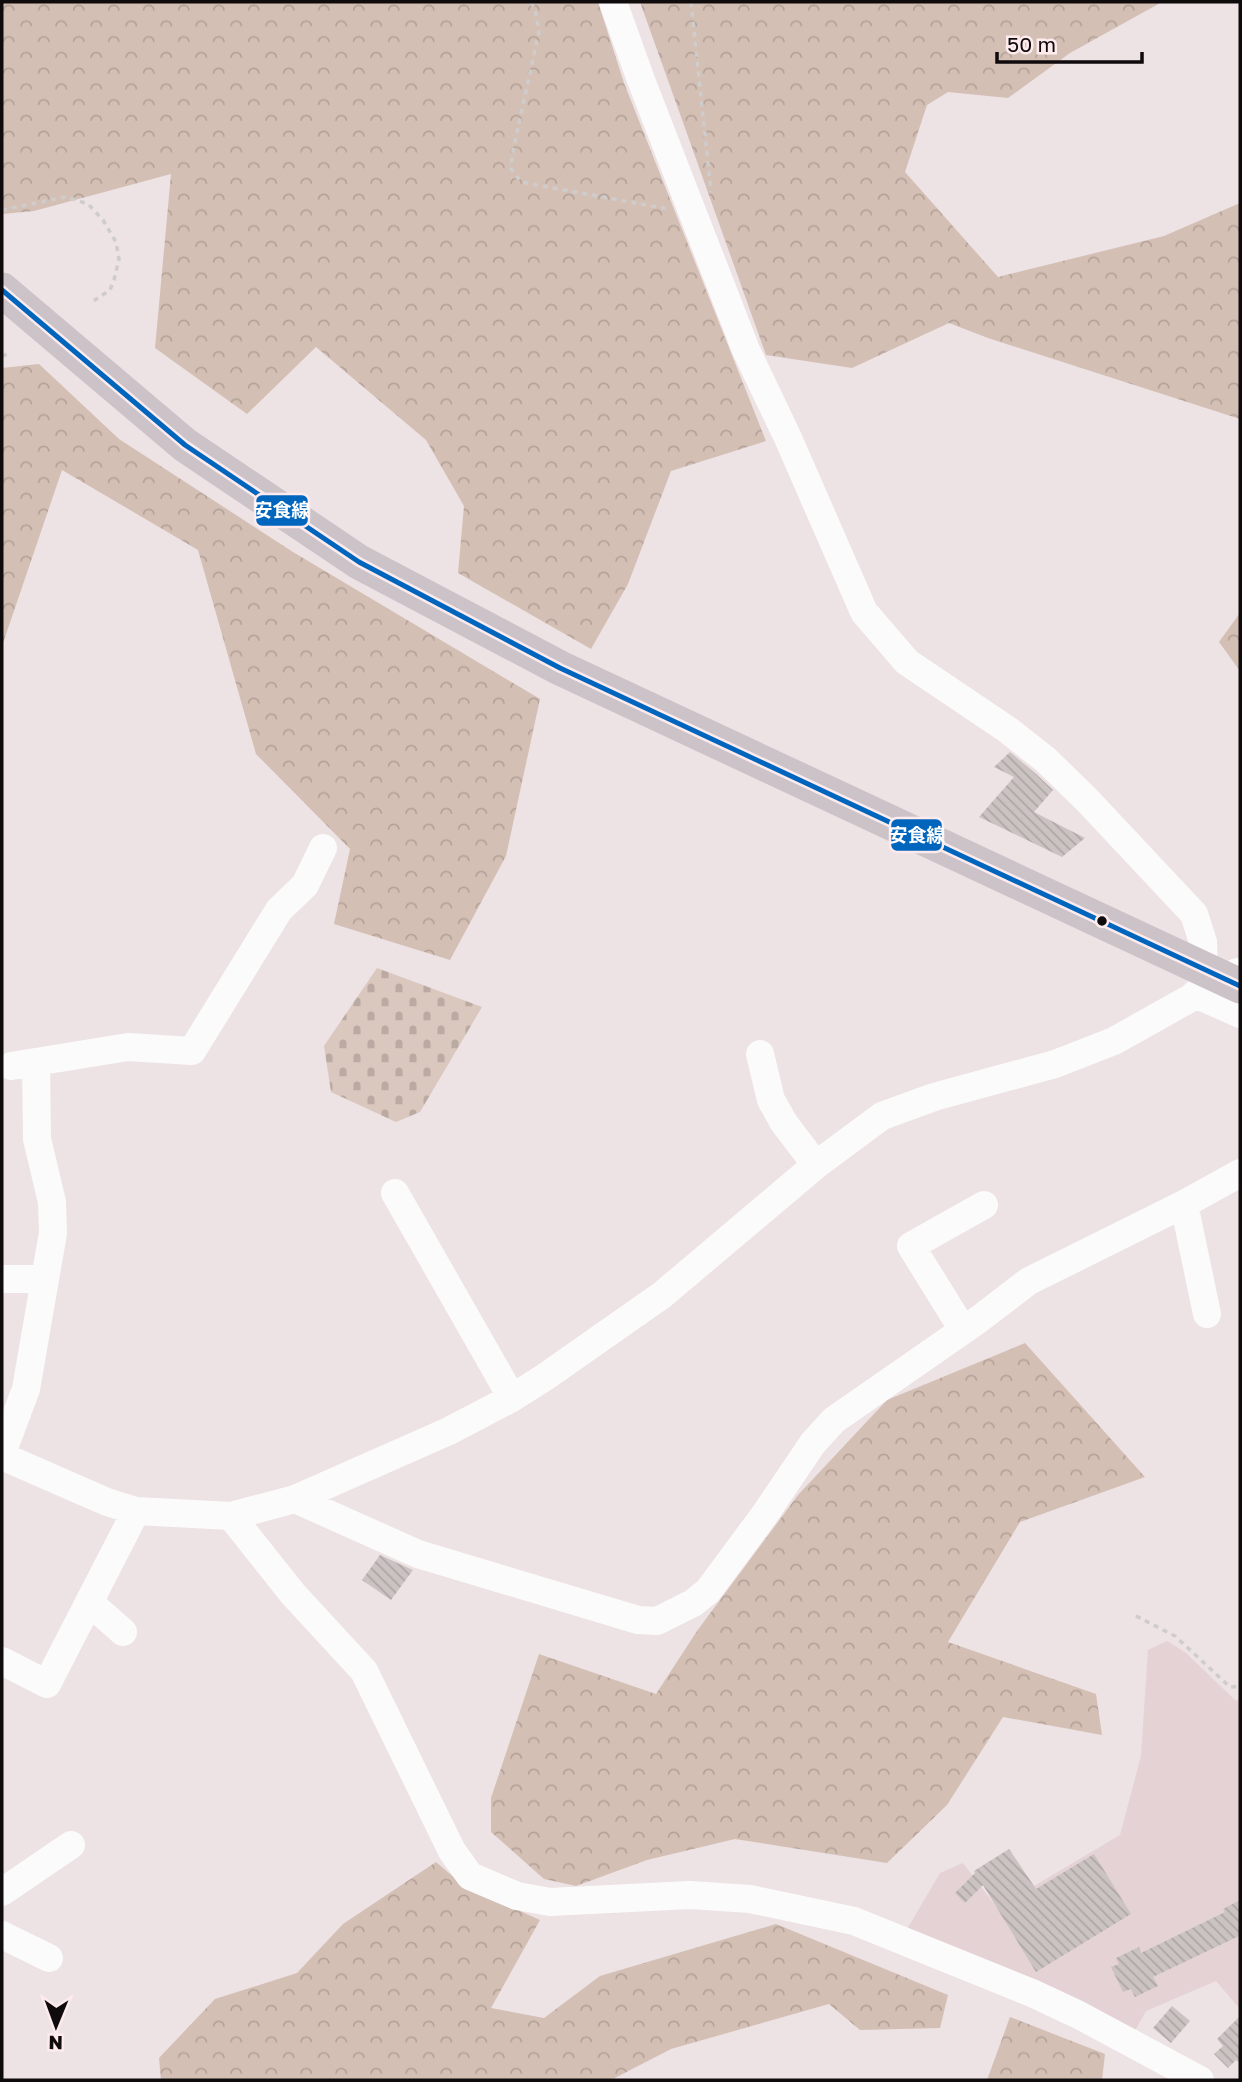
<svg xmlns="http://www.w3.org/2000/svg" width="1242" height="2082" font-family="'Golos Text','Noto Sans JP',sans-serif">
<style>
.built{fill:#e5d2d5}
.forest{fill:url(#forest-crowns)}
.cemetery{fill:url(#cemetery-stones)}
.building{fill:url(#building-back-hatch)}
.lines{fill:none;stroke-linecap:round;stroke-linejoin:round}
.path{stroke:#cfcccc;stroke-width:3.5;stroke-dasharray:5 5;stroke-linecap:butt}
.minor{stroke:#fcfbfb;stroke-width:28}
.major{stroke:#ccc3c8;stroke-width:35}
.bus-1-casing{stroke:#feebee;stroke-width:10}
.bus-1{stroke:#0065bd;stroke-width:5}
.bus-dot{fill:#0f0a0b;stroke:#feebee;stroke-width:2.5}
.line-badge{stroke:#feebee;stroke-width:2.5}
.badge-label{font-size:19px;text-anchor:middle;font-weight:bold;fill:#fff}
</style>
<defs>
<pattern id="forest-crowns" width="20" height="18" patternUnits="userSpaceOnUse" patternTransform="scale(1.75)"><rect width="20" height="18" fill="#d4bfb4"/><path d="M2 6a3 3 0 1 1 6 0M12 15a3 3 0 1 1 6 0" fill="none" stroke="#b5a399"/></pattern>
<pattern id="cemetery-stones" width="16" height="16" patternUnits="userSpaceOnUse" patternTransform="scale(1.75)"><rect width="16" height="16" fill="#dac7be"/><path d="M2 7V4a2 2 0 0 1 4 0v3zM10 15v-3a2 2 0 0 1 4 0v3z" fill="#baaaa2"/></pattern>
<pattern id="building-back-hatch" width="6" height="6" patternUnits="userSpaceOnUse" patternTransform="scale(1.75)"><rect width="6" height="6" fill="#cbc3c2"/><path d="M-1 5l2 2M0 0l6 6M5-1l2 2" fill="none" stroke="#ada6a5"/></pattern>
</defs>
<rect width="100%" height="100%" fill="#ede2e4"/>
<path class="built" d="M1167,1641L1186,1653L1236,1701L1240,1697V2009L1216,1981L1146,2011L1132,2036L906,1931L940,1873L963,1863L997,1908L1120,1835L1141,1756L1148,1650Z"/>
<path class="forest" d="M2,2H598L624,83L766,441L671,471L628,584L591,649L458,573L464,506L426,440L316,347L247,414L155,348L171,174L34,211L2,214Z
M640,2H1162L1070,53L1008,98L948,92L927,105L905,172L998,277L1164,236L1240,203V419L988,338L949,323L852,368L766,355Z
M39,364L119,439L293,552L540,699L506,856L450,960L334,924L350,849L256,754L198,550L62,470L2,646V368Z
M1240,613V671L1219,642Z
M1025,1343L1145,1477L1020,1522L948,1642L1096,1694L1102,1735L1003,1717L947,1805L887,1863L735,1839L647,1860L576,1886L544,1879L491,1832V1798L539,1654L656,1694L697,1631L798,1495L887,1400Z
M436,1862L463,1885L540,1920L491,2008L544,2018L600,1976L776,1924L948,1995L940,2028L860,2030L829,2004L671,2049L611,2080H161L159,2058L215,1999L297,1973L343,1924Z
M1010,2017L1105,2054L1102,2080H987Z"/>
<path class="cemetery" d="M377,968L482,1007L420,1112L396,1122L331,1092L324,1046Z"/>
<path class="building" d="M1010,752L1035,773L1053,790L1034,812L1085,838L1062,857L979,817L1014,777L994,767Z
M380,1555L413,1570L391,1600L362,1580Z
M1009,1849L1036,1889L1094,1854L1131,1914L1036,1972L983,1885L965,1903L955,1893L975,1873L974,1871Z
M1240,1900V1940L1239,1936L1153,1977L1158,1986L1135,1997L1131,1989L1123,1992L1111,1967L1119,1964L1116,1958L1139,1947L1141,1953L1225,1912L1223,1909Z
M1172,2006L1190,2021L1171,2043L1153,2028Z
M1240,2016V2063L1236,2060L1228,2068L1214,2054L1223,2046L1217,2039Z"/>
<g class="lines">
<path class="path" d="M531,2L535,9L539,32L512,155L511,169L521,182L668,209
M691,2L711,192
M2,210L66,197L88,204L103,220L116,242L119,259L114,280L110,290L92,302
M2,356L8,354
M1136,1616L1175,1636L1230,1687L1240,1686"/>
<path class="minor" d="M613,2L641,80L746,350L788,438L864,612L907,662L1008,730L1046,760L1087,800L1194,914L1203,942L1204,968
M1195,994L1240,1014
M760,1054L771,1100L784,1123L816,1165
M11,1066L128,1047L192,1051L279,910L305,885L323,848
M395,1193L512,1398
M1184,1204L1207,1314
M2,1279H45
M963,1330L911,1246L984,1205
M2,1453L26,1389L53,1233L52,1202L37,1139L36,1062
M2,1456L107,1502L136,1511L231,1516L295,1499L449,1431L512,1398L545,1377L662,1295L816,1165L882,1116L934,1097L1055,1064L1114,1041L1237,972
M295,1499L418,1554L638,1620L657,1621L693,1603L708,1591L765,1514L813,1443L834,1420L978,1320L1029,1281L1184,1204L1240,1173
M231,1516L293,1594L364,1671L452,1851L470,1876L517,1896L550,1902L690,1895L750,1899L854,1921L1032,1993L1079,2015L1200,2080
M89,1602L123,1632
M2,1661L47,1684L136,1511
M2,1892L71,1845
M2,1935L49,1958"/>
<path class="major" d="M2,290L185,445L359,562L560,668L1240,986"/>
<defs>
<path id="bus-1" d="M2,290L185,445L359,562L560,668L1240,986"/>
</defs>
<use href="#bus-1" class="bus-1-casing"/>
<use href="#bus-1" class="bus-1"/>
</g>
<circle class="bus-dot" cx="1102" cy="921" r="6"/>
<g class="line-badge">
<rect x="255" y="494" width="54" height="33" rx="7" fill="#0065bd"/>
<rect x="890" y="818" width="53" height="34" rx="7" fill="#0065bd"/>
</g>
<g class="badge-label">
<text x="282" y="517">安食線</text>
<text x="917" y="842">安食線</text>
</g>
<rect width="1242" height="2082" fill="none" stroke="#0f0a0b" stroke-width="7"/>
<g transform="translate(56 2026) rotate(181)" stroke="#feebee" stroke-width="5" paint-order="stroke">
<path d="M0-5L12 26L0 18L-12 26Z" fill="#0f0a0b"/>
<text y="-10" font-size="19" font-weight="bold" text-anchor="middle" fill="#0f0a0b">N</text>
</g>
<path d="M997 52v10h145v-10" fill="none" stroke="#0f0a0b" stroke-width="3.5"/>
<text x="1007" y="52" font-size="21" fill="#0f0a0b" stroke="#feebee" stroke-width="5" paint-order="stroke">50 m</text>
</svg>
